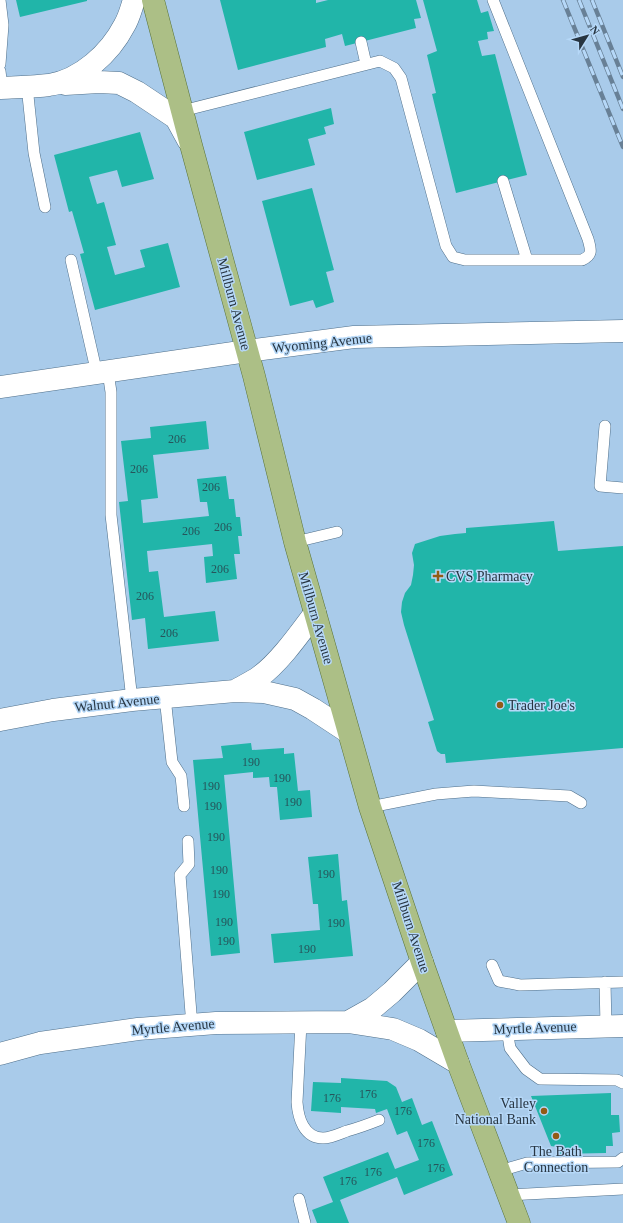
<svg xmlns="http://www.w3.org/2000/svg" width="623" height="1223" font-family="'Times New Roman',serif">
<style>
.building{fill:#21b5a9}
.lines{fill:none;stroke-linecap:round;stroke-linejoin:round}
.lane-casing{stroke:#4f6f8a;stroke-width:12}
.street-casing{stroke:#4f6f8a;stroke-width:23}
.secondary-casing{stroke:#4f6f8a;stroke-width:23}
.primary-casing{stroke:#597339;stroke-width:23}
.lane{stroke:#fff;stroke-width:11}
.street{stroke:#fff;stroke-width:22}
.secondary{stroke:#fff;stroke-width:22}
.primary{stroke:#acbf86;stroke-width:22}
.rail-casing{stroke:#688096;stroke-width:4.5}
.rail{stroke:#b6d8f8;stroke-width:3;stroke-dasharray:9;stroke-linecap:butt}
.poi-dot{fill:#935b15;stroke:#b6d8f8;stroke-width:1.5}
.labels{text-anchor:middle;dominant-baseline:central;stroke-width:3;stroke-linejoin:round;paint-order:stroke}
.number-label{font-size:12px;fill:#26555b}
.street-label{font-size:14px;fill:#273541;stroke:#b6d8f8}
.poi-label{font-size:14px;fill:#273541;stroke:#b6d8f8;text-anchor:start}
</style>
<rect width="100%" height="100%" fill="#a9cbea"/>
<path class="building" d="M16,0H87V1L20,17Z
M220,0H316V3L328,0H416L421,18L414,19L416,28L345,46L342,34L325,39L326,47L238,70Z
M423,0H477L481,13L488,11L494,31L487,32L488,39L478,41L482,56L495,54L527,175L456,193L432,94L436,93L427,55L437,51Z
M331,108L334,124L324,127L326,134L308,139L315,165L257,180L244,132Z
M140,132L154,179L122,187L117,170L89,177L97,204L104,202L116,245L107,247L115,275L145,267L140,250L168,243L180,287L95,310L80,254L84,253L72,211L69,212L54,155Z
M312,188L334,270L326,272L334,302L316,308L313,300L290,306L262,201Z
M206,421L209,449L153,455L158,498L141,500L143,523L209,516L207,502H200L197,479L226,476L229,499H234L236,517H240L242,536H238L240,554H234L237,579L206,583L204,557L213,556L212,544L147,551L149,572L158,571L164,617L215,611L219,641L148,649L145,618L132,620L119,502L128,501L121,441L151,438L150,427Z
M554,521L558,551L623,546V748L446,763L445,754H441L437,751L428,722L434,720L404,625L401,612L402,602L405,593L411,585L413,575L414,565L412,553L415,544L440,536L455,534L466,533V528Z
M251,743L252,750L284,748V754L294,753L298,791L310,790L312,817L280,820L277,787H270L269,777L253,778V772L224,775L240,953L211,956L193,760L223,758L221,746Z
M338,854L342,901L347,900L353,956L274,963L271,934L320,930L318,904H313L308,857Z
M341,1078L387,1081L396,1087L402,1102L412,1098L422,1125L432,1121L453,1175L404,1195L397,1177L340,1200L349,1223H317L312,1210L333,1202L323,1177L388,1152L395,1169L419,1160L407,1131L397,1135L387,1109L376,1113L375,1109L341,1107V1113L311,1111L313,1082L341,1083Z
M611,1093V1115H619L620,1132L612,1133L613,1146H606V1153L557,1154V1147L551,1146L531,1096Z"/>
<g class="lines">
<defs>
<path id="lane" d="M361,42L366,64
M0,64L3,25L0,0
M0,71L2,88
M27,86L34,153L45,207
M182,111L380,61L394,68L401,78L446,246L453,257L465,260H582C593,255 591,250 588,239L493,0
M503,181L527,260
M71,260L97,374
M108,372L111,392V515L132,700
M605,426L600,486L623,488
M295,542L337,532
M165,697L172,762L181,776L184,806
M370,807L436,794L474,791L569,796L581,803
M188,841L189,864L180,875L192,1026
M492,965L499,981L520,985L623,982
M605,982L606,1026
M301,1023L297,1102C298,1118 304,1138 323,1138C331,1138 339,1134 347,1131C358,1128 369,1124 379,1120
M507,1029L510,1048L526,1069L540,1079L617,1080L623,1083
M499,1171L527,1163L618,1162L623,1158
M508,1195L623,1189
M299,1199L305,1223"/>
<path id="street" d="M65,84L99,82L119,83L137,92L176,118L188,140
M0,88C16,87 33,87 49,85C81,80 110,53 124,26C129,18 131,9 134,0
M0,387L247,351
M235,691C243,686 252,682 259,677C279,663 300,633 315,613
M0,720L53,710L132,700L235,691L264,692L295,699L313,709L348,732
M348,1022L393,1029L419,1040L458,1063
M447,1031L623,1026
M0,1054L40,1043L138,1029L216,1023L348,1022L373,1008L392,992L422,962"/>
<path id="secondary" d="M247,351L354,337L623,331"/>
<path id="primary" d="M153,0L191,145L254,376L295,542L370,807L422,962L458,1063L519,1223"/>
</defs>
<use href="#lane" class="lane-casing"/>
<use href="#street" class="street-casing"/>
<use href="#secondary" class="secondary-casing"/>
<use href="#primary" class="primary-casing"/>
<use href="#lane" class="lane"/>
<use href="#street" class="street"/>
<use href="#secondary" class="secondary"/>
<use href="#primary" class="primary"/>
<defs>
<path id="rail" d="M563,0L623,147
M579,0L623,109
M592,0L623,77"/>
</defs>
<use href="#rail" class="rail-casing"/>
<use href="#rail" class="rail"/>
</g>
<g class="poi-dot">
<path d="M436 570h4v4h4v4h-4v4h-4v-4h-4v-4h4z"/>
<circle cx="500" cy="705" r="4"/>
<circle cx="544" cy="1111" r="4"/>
<circle cx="556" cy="1136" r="4"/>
</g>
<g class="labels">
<g class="number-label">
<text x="177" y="439">206</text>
<text x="139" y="469">206</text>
<text x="211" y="487">206</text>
<text x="223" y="527">206</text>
<text x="191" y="531">206</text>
<text x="220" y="569">206</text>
<text x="145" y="596">206</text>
<text x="169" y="633">206</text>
<text x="251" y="762">190</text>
<text x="282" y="778">190</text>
<text x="211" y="786">190</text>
<text x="293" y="802">190</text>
<text x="213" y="806">190</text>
<text x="216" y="837">190</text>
<text x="219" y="870">190</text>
<text x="326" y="874">190</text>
<text x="221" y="894">190</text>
<text x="224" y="922">190</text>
<text x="336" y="923">190</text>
<text x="226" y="941">190</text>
<text x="307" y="949">190</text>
<text x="368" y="1094">176</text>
<text x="332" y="1098">176</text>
<text x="403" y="1111">176</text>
<text x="426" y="1143">176</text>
<text x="436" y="1168">176</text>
<text x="373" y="1172">176</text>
<text x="348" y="1181">176</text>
</g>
<g class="street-label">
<text transform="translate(234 304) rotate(75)">Millburn Avenue</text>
<text transform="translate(322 343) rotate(-6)">Wyoming Avenue</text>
<text transform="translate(316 618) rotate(74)">Millburn Avenue</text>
<text transform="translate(117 703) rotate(-6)">Walnut Avenue</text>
<text transform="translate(411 927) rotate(72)">Millburn Avenue</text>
<text transform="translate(173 1027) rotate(-5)">Myrtle Avenue</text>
<text transform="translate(535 1028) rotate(-2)">Myrtle Avenue</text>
</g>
<g class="poi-label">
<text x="446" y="576">CVS Pharmacy</text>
<text x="508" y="705">Trader Joe's</text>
<text x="536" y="1103" text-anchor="end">Valley<tspan x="536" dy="16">National Bank</tspan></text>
<text x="556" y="1151" text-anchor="middle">The Bath<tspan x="556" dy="16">Connection</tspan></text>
</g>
</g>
<g transform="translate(587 36) rotate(53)" stroke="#b6d8f8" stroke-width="3" paint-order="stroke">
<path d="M0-3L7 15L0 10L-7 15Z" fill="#273541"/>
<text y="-6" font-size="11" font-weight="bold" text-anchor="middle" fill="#273541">N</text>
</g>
</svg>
